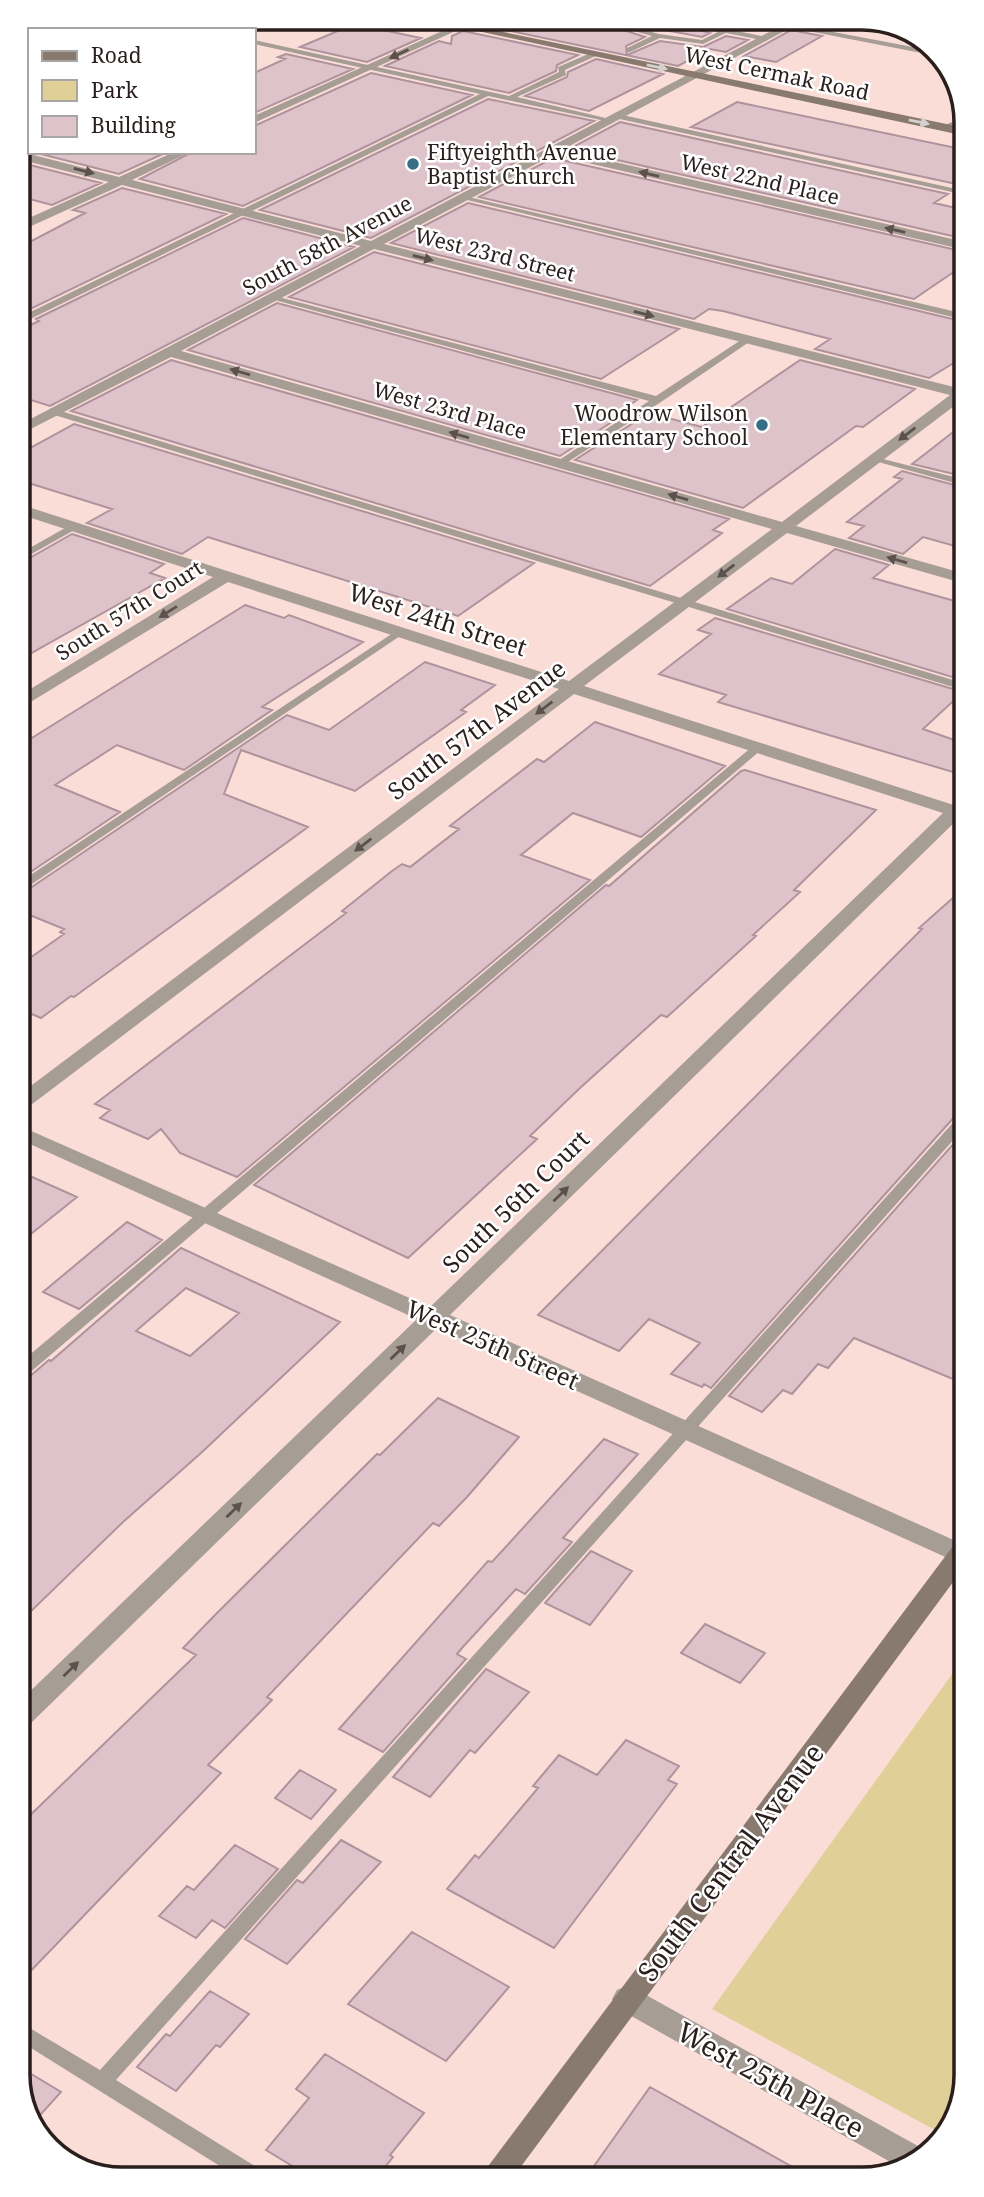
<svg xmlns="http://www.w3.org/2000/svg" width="984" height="2197" font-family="'Noto Serif',serif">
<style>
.green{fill:#e0cf96}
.building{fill:#dfc3cb;stroke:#af939c;stroke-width:2;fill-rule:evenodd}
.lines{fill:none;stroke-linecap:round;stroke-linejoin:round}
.lane{fill:#a69d95;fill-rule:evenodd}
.street{fill:#a69d95;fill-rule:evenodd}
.secondary{fill:#887a6f;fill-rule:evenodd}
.oneway{fill:#5c514d}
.oneway2{fill:#d5d0cd}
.poi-dot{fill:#366e88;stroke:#fff;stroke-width:2.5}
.labels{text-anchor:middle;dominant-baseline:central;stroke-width:5;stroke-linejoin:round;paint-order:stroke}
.far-street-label{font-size:21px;fill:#2a1f1d;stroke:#fff}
.far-poi-label{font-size:21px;fill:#2a1f1d;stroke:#fff;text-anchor:start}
.street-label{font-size:24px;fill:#2a1f1d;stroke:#fff}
.near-street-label{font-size:28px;fill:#2a1f1d;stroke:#fff}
.rim{fill:none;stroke:#2a1f1d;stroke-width:3.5}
</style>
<rect width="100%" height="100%" fill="#fbddd8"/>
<path class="green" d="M965,1656L966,2075L946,2136L712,2009Z"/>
<path class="building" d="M486,18H631L617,28L645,37L626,46L627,55L660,41L703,47L726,36L748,40L726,52L710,49L678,66L477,24Z
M647,18H655L710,33L702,37L637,25Z
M682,18H741L724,26Z
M354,24L421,38L367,62L300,47Z
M791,30L822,36L776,62L744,56Z
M463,31L578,55L557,65L556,71L509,93L385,66L439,41L451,44L452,36Z
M286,54L353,69L254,113V73L285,59L278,57Z
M596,59L663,74L589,111L525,96L567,77L568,72Z
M371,73L472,95L243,206L140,179L192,152H254V126Z
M488,99L594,121L371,238L260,210Z
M737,102L961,149V185L691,127Z
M620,122L948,194L934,203L961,209V238L569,149Z
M33,152H167L119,174Z
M553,158L961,251V267L914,299L479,197Z
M18,162L101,183L52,205L18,196Z
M122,188L226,214L18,315V248L85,213L73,210Z
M468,203L961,321L962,358L929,378L815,349L830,339L723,311L709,309L694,319L391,243Z
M243,218L354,247L50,406L18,396V331L39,321L36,319Z
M374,252L679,329L601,379L289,297Z
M277,303L637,400L627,407L633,408L560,456L188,350Z
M171,360L729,519L713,530L722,533L650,586L71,411Z
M800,360L915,389L863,427L856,426L743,508L575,460L649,413L702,427Z
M74,424L534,563L458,616L208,537L182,554L87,523L112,509L19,480V454Z
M962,425V476L912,464L925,454Z
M902,471L962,487V548L923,537L903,554L849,538L864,526L847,522L902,479L894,477Z
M72,534L164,564L150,573L165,578L19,660V564Z
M835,549L889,565L873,578L962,603V680L727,609L771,578L792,584Z
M245,605L284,618L289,615L363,642L262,707L272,710L184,770L117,745L55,785L120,812L20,879L19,746Z
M715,618L963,692L923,729L963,743V775L718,702L726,695L659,674L711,634L698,630Z
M425,662L495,685L461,710L466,712L355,791L241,750L224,794L308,827L74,997L71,996L41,1018L20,1009V965L64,934L60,932L64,929L20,911V895L287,715L329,730Z
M595,722L725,766L641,837L573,813L521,855L590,880L237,1177L180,1153L161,1129L148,1139L100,1118L110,1110L95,1104L346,913L342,911L392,871L402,864L410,867L459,829L450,826L473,808L537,759L544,762Z
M745,770L876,810L794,890L800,892L753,935L756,936L667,1017L661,1015L580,1088L530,1136L537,1139L408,1258L254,1185L606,885L609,886L741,771Z
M963,889L964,1112L957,1114L711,1388L704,1384L702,1387L671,1374L700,1343L649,1319L619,1351L538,1315L922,929L919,928Z
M964,1132L965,1384L854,1338L828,1368L818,1364L792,1394L783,1390L762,1412L729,1396Z
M21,1172L77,1197L21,1242Z
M127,1222L162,1240L79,1309L43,1292Z
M181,1248L340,1322L201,1453L123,1522L22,1620L21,1379L29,1377L49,1360L51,1361ZM186,1288L239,1313L190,1356L136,1331Z
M438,1398L519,1437L467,1497L439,1526L433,1523L267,1697L272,1700L208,1765L221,1773L23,1979L22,1823L196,1655L183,1648L216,1614L377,1454L380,1455Z
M604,1439L638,1454L563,1538L572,1542L525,1594L516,1589L462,1648L457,1654L466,1659L383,1752L339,1729L488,1561L492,1562Z
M591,1551L632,1571L590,1625L545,1603Z
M705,1624L765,1653L740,1683L681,1653Z
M486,1669L529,1692L475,1753L470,1750L430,1797L393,1777Z
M626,1740L679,1766L668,1780L677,1784L554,1948L447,1889L475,1855L479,1858L538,1788L533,1786L559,1755L597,1775Z
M300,1770L336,1790L311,1819L275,1798Z
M341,1840L381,1862L287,1964L245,1939L297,1880L303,1883Z
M235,1845L278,1869L225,1928L212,1920L196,1938L159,1916L187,1886L194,1890Z
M412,1932L509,1987L446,2061L348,2004Z
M210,1991L249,2014L220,2047L216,2045L176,2091L137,2067L166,2034L170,2036Z
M325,2054L424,2113L390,2155L393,2157L377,2177L312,2178L266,2150L309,2098L296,2089Z
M23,2069L61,2092L33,2123L23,2109Z
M650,2087L805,2174L587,2176Z"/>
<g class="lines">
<path class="lane" d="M141,18H153L203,30H189Z
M636,18H645L630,26L659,34L702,40L718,32L658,18H671L724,29L746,18H760L934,51L937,56L752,20L732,30L767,37V41L726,33L703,44L660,38L630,52H627V48L652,36L619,27Z
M254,40L509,96L559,72L558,67L593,52L597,54L596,56L565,70L566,75L517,97L614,120L610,122L488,96L18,325V318L480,94L254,44Z
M618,114L961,190V194L615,118V114Z
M30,138V143L18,147V142Z
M460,195L961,313V319L463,199H460Z
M271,295L656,396L744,338L752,340L661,402L560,467L556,466V462L649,401L271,299Z
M54,409L963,683V690L51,414L49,412Z
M871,456L962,479V485L871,460Z
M74,523L78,524V528L19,561V554Z
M399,629L403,630V634L20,892V882Z
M757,744L761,746V750L27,1375L21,1376V1362L753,746Z
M964,1115V1128L116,2080L263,2171L266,2178H239L23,2043V2024L100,2070L959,1116Z"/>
<path class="street" d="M140,18H153L128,30H113Z
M471,18H484L254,123V116Z
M796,18H809L562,150L961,241V249L553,155L384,244L962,389V400L796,526L962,573V583L787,533L584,686L963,808V819L959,818L450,1315L965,1545V1562L952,1560L437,1328L31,1723L22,1726V1699L417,1319L21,1140L20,1126L430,1307L943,813L574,694L27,1108L20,1110V1094L559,689L228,582L19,709V696L213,577L19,514V504L569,681L772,529L171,357L19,435V425L361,246L122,185L18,232V223L109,182L18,159V151L119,177L174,152H190L132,180L371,241ZM374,249L950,395L782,522L181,351Z
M961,118V126L945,131V125Z
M627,1986L637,1990L927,2151L903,2169L617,2008L612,1999L617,1990Z"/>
<path class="secondary" d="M417,18H436L961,127V135Z
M965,1539V1566L514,2176L480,2177L956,1542Z"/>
</g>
<defs><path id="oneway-solid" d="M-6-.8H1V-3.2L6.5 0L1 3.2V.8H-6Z" transform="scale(1.75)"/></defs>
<g class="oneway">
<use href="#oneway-solid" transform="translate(399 54) rotate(155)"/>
<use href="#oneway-solid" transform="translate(84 171) rotate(14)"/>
<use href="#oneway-solid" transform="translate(649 174) rotate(-167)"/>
<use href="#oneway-solid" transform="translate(895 230) rotate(-167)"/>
<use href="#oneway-solid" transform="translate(423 258) rotate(14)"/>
<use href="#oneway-solid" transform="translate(644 314) rotate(14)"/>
<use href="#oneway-solid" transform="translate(240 372) rotate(-164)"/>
<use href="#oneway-solid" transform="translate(907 434) rotate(143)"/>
<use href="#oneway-solid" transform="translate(459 435) rotate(-164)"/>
<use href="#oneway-solid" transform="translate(678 497) rotate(-164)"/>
<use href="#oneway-solid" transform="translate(897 560) rotate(-164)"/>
<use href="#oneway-solid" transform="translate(726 571) rotate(143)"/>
<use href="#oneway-solid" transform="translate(168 612) rotate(148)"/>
<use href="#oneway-solid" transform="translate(544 708) rotate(143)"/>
<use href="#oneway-solid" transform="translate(363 845) rotate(143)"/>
<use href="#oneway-solid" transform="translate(561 1194) rotate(-44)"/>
<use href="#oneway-solid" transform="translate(398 1352) rotate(-44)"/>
<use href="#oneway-solid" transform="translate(234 1510) rotate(-44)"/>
<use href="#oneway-solid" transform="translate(71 1669) rotate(-44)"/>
</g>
<g class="oneway2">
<use href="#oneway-solid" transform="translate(657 67) rotate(12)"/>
<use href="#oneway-solid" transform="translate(919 122) rotate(12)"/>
</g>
<g class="poi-dot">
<circle cx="413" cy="164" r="7"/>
<circle cx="762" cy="425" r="7"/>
</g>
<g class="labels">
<g class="far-street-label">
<text transform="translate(777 73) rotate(12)">West Cermak Road</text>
<text transform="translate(760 179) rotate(13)">West 22nd Place</text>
<text transform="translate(327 245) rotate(-28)">South 58th Avenue</text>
<text transform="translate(495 254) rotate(14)">West 23rd Street</text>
<text transform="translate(450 410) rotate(16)">West 23rd Place</text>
<text transform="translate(129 610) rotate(-32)">South 57th Court</text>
</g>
<g class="far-poi-label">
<text x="427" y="152">Fiftyeighth Avenue<tspan x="427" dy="24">Baptist Church</tspan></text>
<text x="748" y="413" text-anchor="end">Woodrow Wilson<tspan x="748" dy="24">Elementary School</tspan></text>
</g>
<g class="street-label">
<text transform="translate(438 619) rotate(18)">West 24th Street</text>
<text transform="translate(476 729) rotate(-37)">South 57th Avenue</text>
<text transform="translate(515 1201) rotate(-44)">South 56th Court</text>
<text transform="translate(493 1344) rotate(24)">West 25th Street</text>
</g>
<g class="near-street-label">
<text transform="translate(730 1862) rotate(-53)">South Central Avenue</text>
<text transform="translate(771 2079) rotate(29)">West 25th Place</text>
</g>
</g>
<path d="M0 0H984V2197H0ZM122 30H862A92 92 0 0 1 954 122V2075A92 92 0 0 1 862 2167H122A92 92 0 0 1 30 2075V122A92 92 0 0 1 122 30Z" fill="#fff" fill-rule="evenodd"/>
<path class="rim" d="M122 30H862A92 92 0 0 1 954 122V2075A92 92 0 0 1 862 2167H122A92 92 0 0 1 30 2075V122A92 92 0 0 1 122 30Z"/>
<rect x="28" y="28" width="228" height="126" fill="#ffffff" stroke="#aaa5a5" stroke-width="2"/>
<rect x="42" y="51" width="35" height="10" fill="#887a6f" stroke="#aaa5a5" stroke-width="2"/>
<text x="91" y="63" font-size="21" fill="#2a1f1d">Road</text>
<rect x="42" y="80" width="35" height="21" fill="#e0cf96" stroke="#aaa5a5" stroke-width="2"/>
<text x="91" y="98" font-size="21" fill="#2a1f1d">Park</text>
<rect x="42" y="116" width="35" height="21" fill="#dfc3cb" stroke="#aaa5a5" stroke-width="2"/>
<text x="91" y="133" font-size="21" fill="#2a1f1d">Building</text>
</svg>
